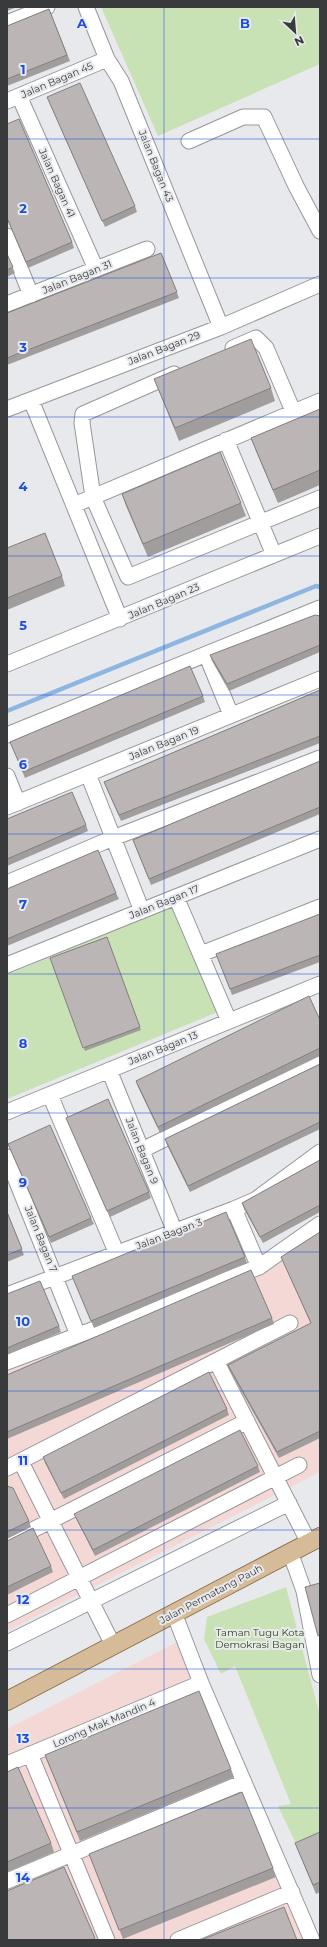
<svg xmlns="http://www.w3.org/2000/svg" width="327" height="1947" font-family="Montserrat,sans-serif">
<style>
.industrial{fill:#f3d8d6}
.green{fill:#c9e2b5}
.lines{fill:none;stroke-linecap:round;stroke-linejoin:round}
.stream{stroke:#8db6e1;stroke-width:4.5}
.minor-casing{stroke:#96979a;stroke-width:17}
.major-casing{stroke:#8e704b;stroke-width:20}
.minor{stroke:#fff;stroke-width:15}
.major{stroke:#d6bb98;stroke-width:18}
.wall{fill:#a19d9c}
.building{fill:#bbb6b5;stroke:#837f7f}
.grid{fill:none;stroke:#1d4ed8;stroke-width:1;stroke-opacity:0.55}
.labels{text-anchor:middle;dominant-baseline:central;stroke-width:4;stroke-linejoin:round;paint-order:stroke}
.street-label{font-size:10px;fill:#393a3b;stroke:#e8e9ec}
.park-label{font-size:10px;fill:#2e4711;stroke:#e8e9ec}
.grid-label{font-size:13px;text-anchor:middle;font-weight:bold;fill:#1d4ed8;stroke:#e8e9ec;stroke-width:4;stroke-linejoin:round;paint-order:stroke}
</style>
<rect width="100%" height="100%" fill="#e8e9ec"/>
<path class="industrial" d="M320,1233V1472L7,1631V1372L271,1267Z
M185,1638L314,1940H7V1729Z"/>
<path class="green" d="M101,7H320V64L158,136Z
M176,905L220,1011L7,1099V975Z
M286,1587L320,1716V1839L298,1848L278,1806L291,1804L235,1666L221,1674L204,1639L207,1617Z"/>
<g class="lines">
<path class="stream" d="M7,711L316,586L320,587"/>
<defs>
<path id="minor" d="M86,7L107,59L121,81L221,327
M7,23L47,7
M19,96L96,269
M7,101L107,59
M189,141L243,117H264L296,186L320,231
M7,236L31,295
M7,304L147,249
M233,348L256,338L266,348L293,411
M174,374L83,414L82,423L93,497L128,577L320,498
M31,400L120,619
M7,409L221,327L320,284
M226,440L274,555
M74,505L320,401
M206,654L231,715
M7,664L320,536
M7,735L320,608
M88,774L142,911
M7,776L18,803
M7,807L320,679
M7,883L113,838L320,758
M176,897L229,1021
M201,954L320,907
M7,965L320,839
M109,1070L175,1232
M50,1095L117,1254
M7,1112L320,984
M142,1150L320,1063
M7,1157L78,1335
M234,1209L259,1267
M7,1295L234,1209L255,1200L320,1152
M216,1361L309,1543
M7,1362L259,1267L320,1224
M21,1462L113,1645
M7,1468L290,1323
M7,1543L247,1421
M290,1552L304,1591L320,1675
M174,1613L201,1683L312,1940
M7,1615L299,1465
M7,1643L289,1503
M30,1754L107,1940
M7,1764L201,1683
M7,1881L244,1782
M178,1940L292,1892"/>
<path id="major" d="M7,1701L320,1537"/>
</defs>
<use href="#minor" class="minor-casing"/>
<use href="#major" class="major-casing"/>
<use href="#minor" class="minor"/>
<use href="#major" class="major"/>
</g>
<path class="wall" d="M7,7H17L7,11Z
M49,9L70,61L7,86V26Z
M47,97L135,206L137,212L105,227Z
M7,124L72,242L74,248L28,268L7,219Z
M161,253L179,298L7,365V313Z
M7,254L15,273L7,277Z
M154,379L271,388L275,401L179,441Z
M320,409V485L278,503L256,451L251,438Z
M122,494L241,503L246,516L148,557L126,506Z
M7,548L62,576L65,586L7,610Z
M320,616V652L229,691L212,661L210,655Z
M320,690V743L121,821L104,782Z
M203,696L205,702L25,778L13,748Z
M320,761V814L151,885L133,840Z
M7,819L86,825L88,831L7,866Z
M7,889L116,893L119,899L7,946Z
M320,914V962L232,995L216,954Z
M107,937L141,1030L85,1051L50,958Z
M320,1020V1056L160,1133L138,1087L136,1081Z
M320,1064V1129L190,1192L167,1145L165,1139Z
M66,1118L149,1192L151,1198L110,1217Z
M8,1144L91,1218L94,1224L51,1243Z
M320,1160V1212L263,1243L244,1209L242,1203Z
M7,1212L24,1255L7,1262Z
M320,1232V1438L279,1458L230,1371L228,1365L311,1324L281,1257Z
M245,1257L247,1263L94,1328L72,1276Z
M7,1294L59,1326L61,1332L7,1355Z
M272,1318L274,1324L7,1439V1375Z
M227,1409L229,1415L64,1499L45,1463L43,1457Z
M258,1466L260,1472L95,1556L74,1514Z
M7,1486L29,1521L31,1527L7,1539Z
M7,1541L51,1566L53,1572L7,1595Z
M45,1755L231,1769L234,1777L80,1841Z
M7,1772L51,1843L54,1852L7,1872Z
M320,1833V1892L316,1894L295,1843Z
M89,1854L273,1868L276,1877L123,1939Z"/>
<path class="building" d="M49,9L67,55L7,79V26Z
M80,83L135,206L102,221L47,97Z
M19,119L72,242L26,262L7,218V124Z
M161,253L177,292L7,358V313Z
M7,254L13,267L7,270Z
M251,339L271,388L175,428L154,379Z
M320,409V470L273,490L251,438Z
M220,452L241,503L143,544L122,494Z
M45,533L62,576L7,598V548Z
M315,615L320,616V645L227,684L210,655Z
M190,666L203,696L23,772L10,742Z
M320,690V736L119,815L104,782Z
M320,761V807L149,879L133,840Z
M72,792L86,825L7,859V819Z
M98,850L116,893L7,939V889Z
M320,914V955L230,989L216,954Z
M107,937L140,1027L83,1048L50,958Z
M309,996L320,1020V1048L158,1127L136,1081Z
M320,1064V1122L188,1186L165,1139Z
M108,1099L149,1192L107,1211L66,1118Z
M50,1125L91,1218L49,1237L8,1144Z
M320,1160V1205L260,1237L242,1203Z
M7,1212L22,1249L7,1255Z
M226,1212L245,1257L91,1321L72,1276Z
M320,1232V1431L277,1452L228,1365L311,1323L281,1257Z
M251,1270L272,1318L7,1432V1375Z
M40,1281L59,1326L7,1348V1294Z
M209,1372L227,1409L61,1493L43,1457Z
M240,1430L258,1466L93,1550L74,1514Z
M7,1486L13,1488L29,1521L7,1532Z
M33,1528L51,1566L7,1587V1541Z
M320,1583V1635L318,1636L305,1587Z
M199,1691L231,1769L77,1832L45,1755Z
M18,1767L51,1843L7,1862V1772Z
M242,1792L273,1868L119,1930L89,1854Z
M320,1832V1882L313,1885L295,1843Z
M64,1867L95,1938L92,1940H7V1891Z
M284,1907L297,1940H201Z"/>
<path class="grid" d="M164,7V1940M7,139H320M7,278H320M7,417H320M7,556H320M7,695H320M7,834H320M7,974H320M7,1113H320M7,1252H320M7,1391H320M7,1530H320M7,1669H320M7,1808H320"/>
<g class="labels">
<g class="street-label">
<text transform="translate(57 80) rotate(-23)">Jalan Bagan 45</text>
<text transform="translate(156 166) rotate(68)">Jalan Bagan 43</text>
<text transform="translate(57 183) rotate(66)">Jalan Bagan 41</text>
<text transform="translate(77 277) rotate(-22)">Jalan Bagan 31</text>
<text transform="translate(164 348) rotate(-21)">Jalan Bagan 29</text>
<text transform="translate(164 601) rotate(-23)">Jalan Bagan 23</text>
<text transform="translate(164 743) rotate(-22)">Jalan Bagan 19</text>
<text transform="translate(164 902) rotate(-22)">Jalan Bagan 17</text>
<text transform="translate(163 1048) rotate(-22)">Jalan Bagan 13</text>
<text transform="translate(142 1151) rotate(68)">Jalan Bagan 9</text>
<text transform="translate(169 1234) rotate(-21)">Jalan Bagan 3</text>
<text transform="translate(41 1239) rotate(68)">Jalan Bagan 7</text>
<text transform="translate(211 1594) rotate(-28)">Jalan Permatang Pauh</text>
<text transform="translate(104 1723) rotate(-23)">Lorong Mak Mandin 4</text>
</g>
<g class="park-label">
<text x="260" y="1632">Taman Tugu Kota<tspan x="260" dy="12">Demokrasi Bagan</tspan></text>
</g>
</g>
<g class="grid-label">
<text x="82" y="28">A</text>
<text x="245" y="28">B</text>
<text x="23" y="74">1</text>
<text x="23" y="213">2</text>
<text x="23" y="352">3</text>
<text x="23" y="491">4</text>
<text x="23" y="630">5</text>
<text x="23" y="769">6</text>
<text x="23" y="909">7</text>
<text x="23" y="1048">8</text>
<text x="23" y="1187">9</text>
<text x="23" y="1326">10</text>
<text x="23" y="1465">11</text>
<text x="23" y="1604">12</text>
<text x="23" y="1743">13</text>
<text x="23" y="1882">14</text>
</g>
<rect width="327" height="1947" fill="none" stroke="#393a3b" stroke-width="16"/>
<g transform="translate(295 32) rotate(154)" stroke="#e8e9ec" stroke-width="3" paint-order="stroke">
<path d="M0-3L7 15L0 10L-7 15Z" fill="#393a3b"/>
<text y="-6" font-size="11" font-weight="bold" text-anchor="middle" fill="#393a3b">N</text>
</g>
</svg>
